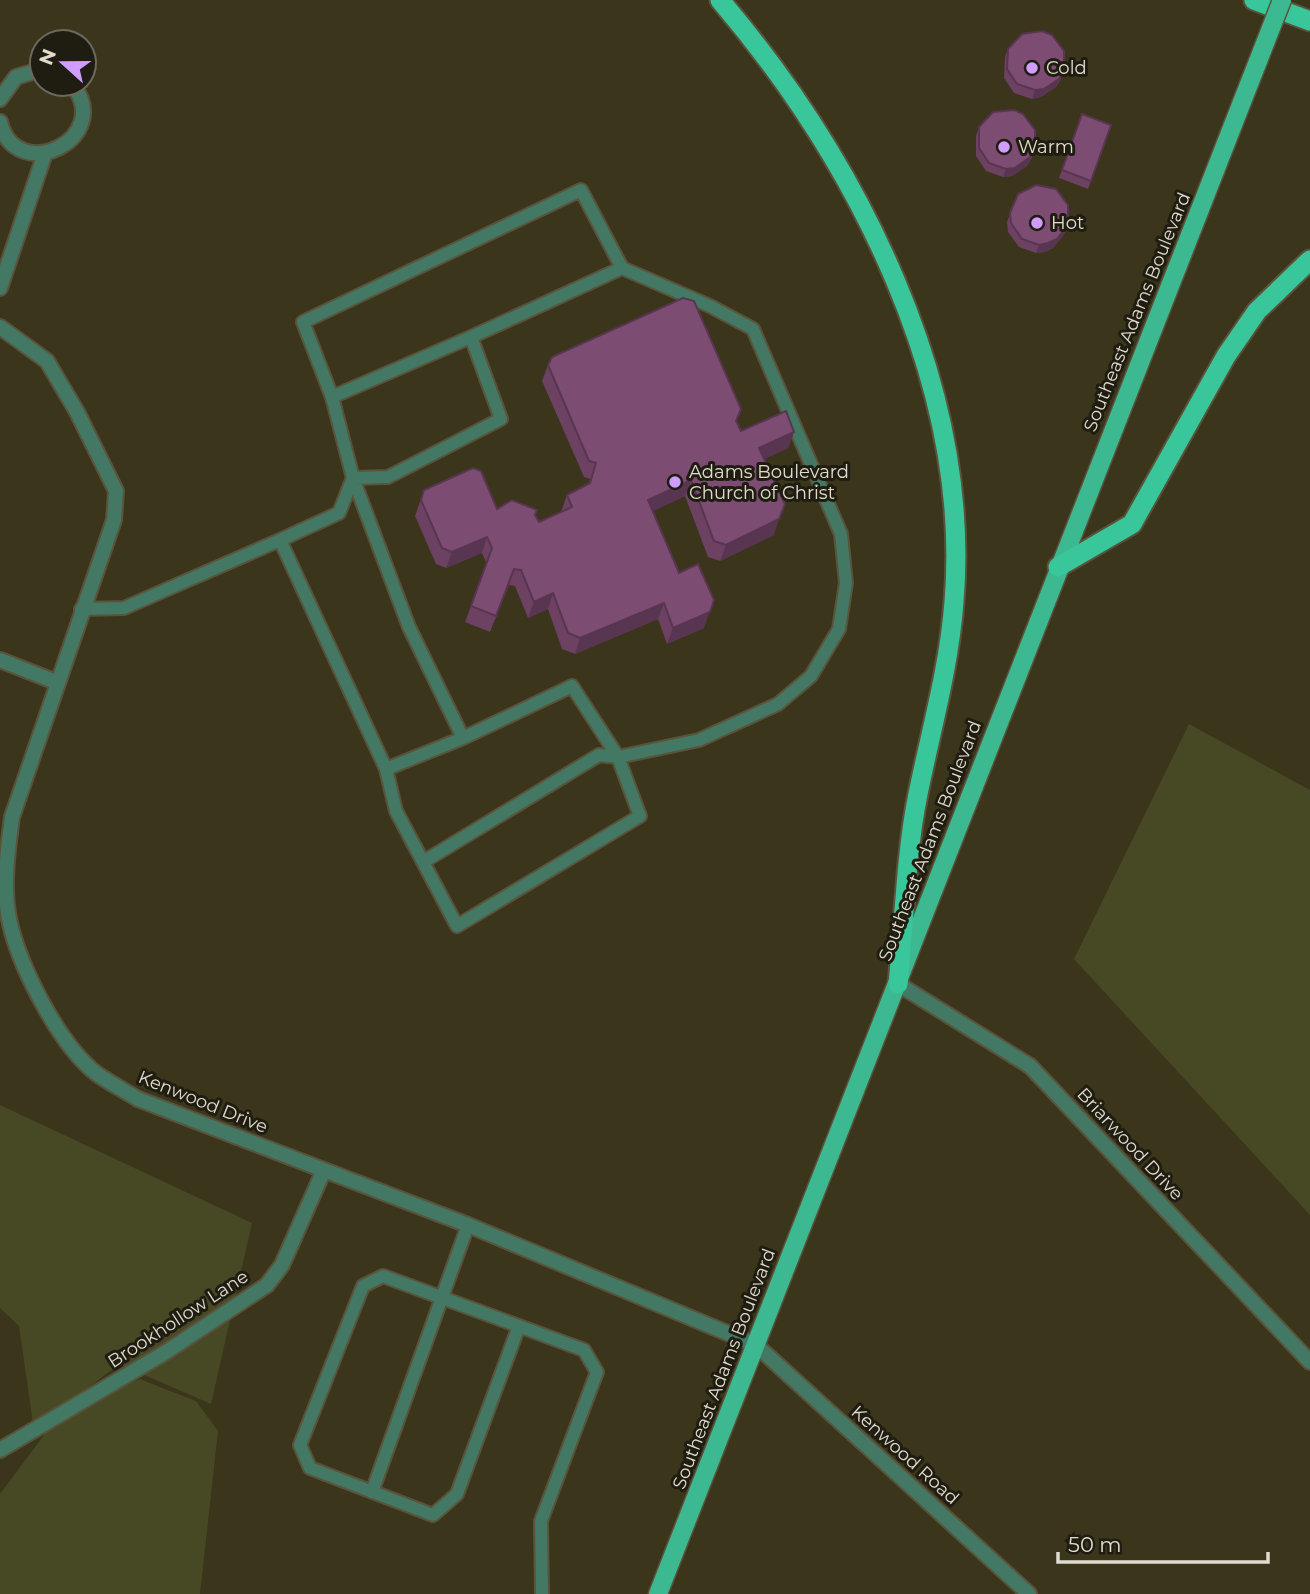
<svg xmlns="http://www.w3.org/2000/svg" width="1310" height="1594" font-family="Montserrat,sans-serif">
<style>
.green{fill:#474925}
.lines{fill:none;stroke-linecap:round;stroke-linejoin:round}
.service-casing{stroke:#59533b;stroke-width:16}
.minor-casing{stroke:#59533b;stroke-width:18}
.primary-casing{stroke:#59533b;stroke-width:21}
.trunk-casing{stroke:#59533b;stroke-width:23}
.service{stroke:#437864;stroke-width:12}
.minor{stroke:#437864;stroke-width:14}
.primary{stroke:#3db991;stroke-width:18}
.trunk{stroke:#38c69a;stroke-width:19}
.primary-bridge-casing{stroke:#59533b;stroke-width:21;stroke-linecap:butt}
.primary-bridge{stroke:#3db991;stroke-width:18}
.wall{fill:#6c4162}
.shaded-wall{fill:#583550}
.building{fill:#7d4c72;stroke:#583550;stroke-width:2}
.poi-dot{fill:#d09dff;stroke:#1f1d11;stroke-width:2.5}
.labels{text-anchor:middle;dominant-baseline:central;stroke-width:6;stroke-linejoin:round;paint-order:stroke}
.poi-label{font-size:18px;fill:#e0dccd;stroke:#1f1d11;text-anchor:start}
.street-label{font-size:18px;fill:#e0dccd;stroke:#1f1d11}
</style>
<rect width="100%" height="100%" fill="#3b351b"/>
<path class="green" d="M1189,724L1310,790V1215L1074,959Z
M0,1105L252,1223L211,1404L119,1364L34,1430L19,1326L0,1308Z
M140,1379L196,1401L218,1431L200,1594H0V1494L59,1415Z"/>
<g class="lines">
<defs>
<path id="service" d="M471,337L622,268
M332,397L471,337L501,419L388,477L353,478L409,627L463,738L572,686L618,757
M81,609L124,608L280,540L386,769L396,811L457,926L640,816L618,757L699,740L778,704L811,676L839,629L846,583L841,534L753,329L710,306L622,268L581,190L303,322L332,397L353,478L339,513L280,540
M386,769L463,738
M423,862L599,755L618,757
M519,1326L457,1494L433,1515L310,1468L300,1445L363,1286L383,1276L584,1350L597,1372L541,1521L542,1594
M372,1492L468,1225"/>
<path id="minor" d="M0,99L16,77L42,69
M0,122C16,187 116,138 72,84
M0,288L45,153
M0,327L47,361L77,412L116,491L114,520L12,817C8,848 3,882 8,913C15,960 59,1045 97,1074C110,1083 125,1091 138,1099L468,1225L756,1345L1029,1594
M0,660L56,682
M898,984L1030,1066L1310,1362
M0,1450L166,1352L267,1285L282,1265L324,1170"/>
<path id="primary" d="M658,1594L1242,102"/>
<path id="trunk" d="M720,0C857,161 972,385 954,602C949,668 931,730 918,794C906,852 904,924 898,984
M1254,0L1310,21
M1058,567L1132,524L1226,356L1257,311L1310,260"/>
</defs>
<use href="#service" class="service-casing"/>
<use href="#minor" class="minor-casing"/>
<use href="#primary" class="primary-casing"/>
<use href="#trunk" class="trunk-casing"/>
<use href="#service" class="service"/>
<use href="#minor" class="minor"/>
<use href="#primary" class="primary"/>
<use href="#trunk" class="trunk"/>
<defs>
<path id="primary-bridge" d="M1242,102L1282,0"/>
</defs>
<use href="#primary-bridge" class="primary-bridge-casing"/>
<use href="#primary-bridge" class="primary-bridge"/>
</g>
<path class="wall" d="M1008,49L1061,79L1056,87L1041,97L1032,99L1014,93L1004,78L1005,57Z
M1082,114L1111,125L1088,189L1059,178Z
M979,127L1032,157L1027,166L1012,176L1003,177L986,171L976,156V136Z
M1018,194L1065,233L1053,248L1045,252L1036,253L1019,247L1008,232L1007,222Z
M548,365L737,423L741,431L794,432L788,448L764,459L774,535L720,561L708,557L685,496L653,511L704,628L667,644L658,619L575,654L562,649L548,609L528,618L515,586L509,585L490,632L465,622L487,564L482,553L446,568L436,564L415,516L424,490L497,509L535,515L539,522L561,512L567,495L589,483L590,479L584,477L542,381Z"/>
<path class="shaded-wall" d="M1064,71L1056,87L1041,97L1032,99L1035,90Z
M1035,149L1027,166L1012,176L1003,177L1006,169Z
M1068,225L1065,233L1053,248L1045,252L1036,253L1039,245Z
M794,432L788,448L754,464L759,448Z
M691,480L685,496L642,516L648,500Z
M779,519L774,535L720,561L726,545Z
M487,537L482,553L446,568L452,552Z
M553,593L548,609L528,618L534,602Z
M714,600L704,628L667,644L673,628Z
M664,603L658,619L575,654L580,638Z"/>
<path class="building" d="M1042,31L1052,35L1064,51V71L1059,79L1044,89L1035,90L1017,84L1007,69L1008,49L1022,34Z
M1014,110L1023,114L1035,130V149L1030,157L1015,168L1006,169L989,163L979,148V127L993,112Z
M1082,114L1111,125L1091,181L1062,170Z
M1036,185L1056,189L1068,205V225L1057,239L1048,243L1039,245L1022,239L1011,223L1010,213L1018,194Z
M683,298L694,301L741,409L736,421L741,431L786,411L794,432L759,448L785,504L779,519L726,545L714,541L691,480L648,500L679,573L698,564L714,600L710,612L673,628L664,603L580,638L568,633L553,593L534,602L521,570L514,569L496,616L471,606L492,548L487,537L452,552L442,548L421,500L424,490L473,468L481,471L497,509L512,500L537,510L535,515L539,522L572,507L567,495L590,483L596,463L589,461L548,365L552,357Z"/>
<g class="poi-dot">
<circle cx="1032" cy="68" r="7"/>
<circle cx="1004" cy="147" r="7"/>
<circle cx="1037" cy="223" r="7"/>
<circle cx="675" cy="482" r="7"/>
</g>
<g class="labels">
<g class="poi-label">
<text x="1046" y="68">Cold</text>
<text x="1018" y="147">Warm</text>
<text x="1051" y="223">Hot</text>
<text x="689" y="472">Adams Boulevard<tspan x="689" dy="21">Church of Christ</tspan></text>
</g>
<g class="street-label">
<text transform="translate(1137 312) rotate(-68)">Southeast Adams Boulevard</text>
<text transform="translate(930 841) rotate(-69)">Southeast Adams Boulevard</text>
<text transform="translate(203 1102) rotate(22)">Kenwood Drive</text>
<text transform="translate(1130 1144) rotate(47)">Briarwood Drive</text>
<text transform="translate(178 1319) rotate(-33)">Brookhollow Lane</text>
<text transform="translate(724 1369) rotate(-69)">Southeast Adams Boulevard</text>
<text transform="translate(905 1455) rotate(42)">Kenwood Road</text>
</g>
</g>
<g transform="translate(63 63) rotate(291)"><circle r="33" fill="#1f1d11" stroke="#6c695c" stroke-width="2"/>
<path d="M0-5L12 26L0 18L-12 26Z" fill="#d09dff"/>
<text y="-10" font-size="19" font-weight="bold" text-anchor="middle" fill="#e0dccd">N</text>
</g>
<path d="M1058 1552v10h210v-10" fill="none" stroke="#e0dccd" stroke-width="3.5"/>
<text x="1068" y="1552" font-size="21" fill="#e0dccd" stroke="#1f1d11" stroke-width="5" paint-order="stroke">50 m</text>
</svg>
